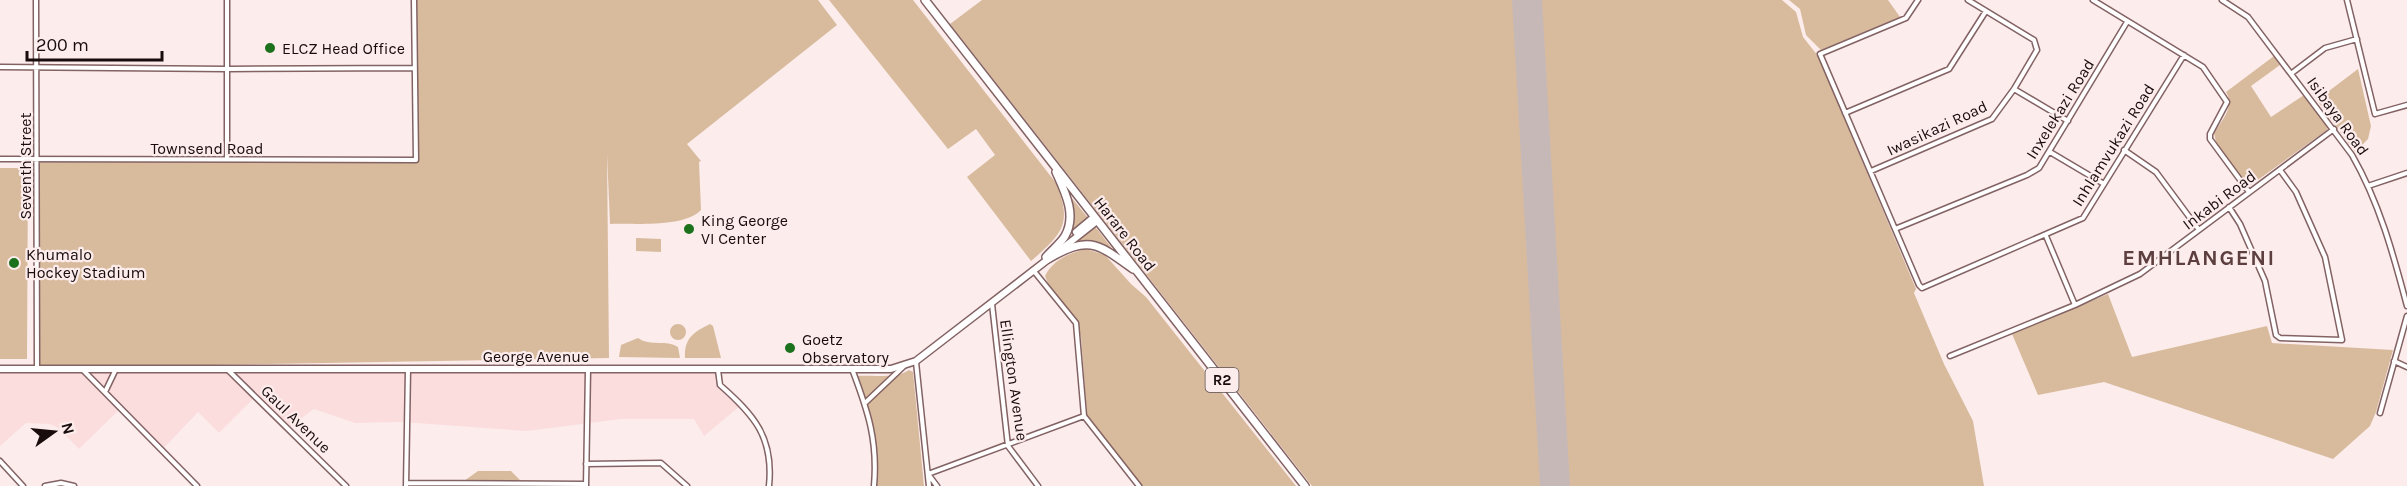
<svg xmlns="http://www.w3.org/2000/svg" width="2407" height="486" font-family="Karla,sans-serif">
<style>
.built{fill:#fbddde}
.green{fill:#d8bb9d}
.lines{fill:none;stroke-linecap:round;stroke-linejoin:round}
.runway{stroke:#c7b8b8;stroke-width:30}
.minor-casing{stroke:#836263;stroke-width:7}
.secondary-casing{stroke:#836263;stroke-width:9}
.trunk-casing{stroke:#836263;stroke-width:10}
.minor{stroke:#fff;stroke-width:4}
.secondary{stroke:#fff;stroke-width:6}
.trunk{stroke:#fff;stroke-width:7}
.poi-dot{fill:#1b711c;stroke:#fcecec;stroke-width:2}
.labels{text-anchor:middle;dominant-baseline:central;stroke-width:4.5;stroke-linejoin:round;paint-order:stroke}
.shield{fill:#fcecec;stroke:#5d4f50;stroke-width:1.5}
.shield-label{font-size:15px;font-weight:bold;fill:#190c0d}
.poi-label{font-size:16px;fill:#190c0d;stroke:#fcecec;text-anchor:start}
.street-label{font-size:16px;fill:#190c0d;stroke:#fcecec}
.district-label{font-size:22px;font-weight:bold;letter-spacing:1.5px;fill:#5e3f40;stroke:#fcecec}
</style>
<rect width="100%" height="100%" fill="#fcecec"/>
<path class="built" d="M716,372L715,380L718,386L740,406L704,436L694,419H621L527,431L402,422L355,423L314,409L288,428L256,396L219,433L198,412L162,450L121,408L79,449L57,427L49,424L26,423L0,446V373Z"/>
<path class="green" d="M416,0H818L837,25L687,144L701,161L699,162L701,210C684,228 634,223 610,224L607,153L609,358L37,368V159L417,162Z
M829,0H913L1056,183C1073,224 1062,234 1031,261L967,177L995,155L976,129L948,149Z
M982,0H1782L1796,12L1803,37L1818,56L1916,289L1914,293L1944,364L1973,421L1984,486H1312L950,24Z
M1789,0H1888L1900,17L1821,50L1806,35L1800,9Z
M2274,56L2280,65L2251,86L2271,117L2304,95L2328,126L2327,130L2248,187L2216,142L2214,133C2222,120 2235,107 2226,92Z
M2358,69L2371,126L2368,139L2355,152L2317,100Z
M0,168H28L27,359H0Z
M1066,191L1089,219L1067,238L1069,230Z
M1094,227L1097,229L1117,255L1104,248L1067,246Z
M636,238L661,239V252L636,251Z
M1086,249L1105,255L1131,284L1146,297L1296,486H1141L1087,415L1081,337C1075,311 1053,300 1045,276C1053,260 1069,253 1086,249Z
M2108,294L2132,357L2267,326L2272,343L2393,350L2376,412L2370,426L2333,459L2104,382L2038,395L2012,334Z
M670 332a8 8 0 1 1 16 0a8 8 0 1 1-16 0Z
M710,324L713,326L721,358H685C684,338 694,332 710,324Z
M638,338C651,347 666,339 678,347L680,358L619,357L621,345Z
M909,370L913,372L924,486H875L872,422L857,376C872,375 896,379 909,370Z
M478,471H511L521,481H464Z"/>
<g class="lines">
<path class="runway" d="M1527,0L1555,486"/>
<defs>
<path id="minor" d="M36,0L37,368
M1918,0L1906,18L1820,54L1919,285L1922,288L2083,218L2184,55
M2093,0L2203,67L2227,102L2210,134V139L2249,192
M2222,0L2248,17L2352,155C2379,202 2393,253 2407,306
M2347,0L2375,114L2407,105
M0,67L227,69L415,68
M2292,73L2325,48L2357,39
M2014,89L2068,121
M1845,113L1949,69L1986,11
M2124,150L2156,172L2199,230
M2050,152L2104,184
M0,159L416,160L414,0
M227,159V0
M1871,171L1992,119L2014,89L2037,50L2034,40L1968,0
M2368,186L2407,173
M2229,207L2240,224L2265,281L2276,335L2280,338L2342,340L2325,257L2296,192L2280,170
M1895,229L2027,175L2039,168L2127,22
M2046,236L2075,305
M1033,270L1076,323L1084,416L1139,486
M992,304L1008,446L1038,486
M1950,356L2075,305L2140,274L2334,129
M2394,361L2407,367
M916,362L929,486
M82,369L197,486
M852,369C868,411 878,441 874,486
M228,370L346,486
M718,370L720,385C754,415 774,437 769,486
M105,392L116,369
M865,403L904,366
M2380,413L2407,316
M0,461L23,486
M586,464L661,463L687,486
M406,483L586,484
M45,486L61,483L74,486
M406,486L408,369
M586,486L588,370
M937,486L928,474L1084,416"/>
<path id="secondary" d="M1076,232L1094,217
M1059,251L1097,221
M0,369H891L916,361L1051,257"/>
<path id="trunk" d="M925,0L1305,486
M1046,257C1052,250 1061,243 1065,236C1077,215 1065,192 1056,172
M1048,259C1089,235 1097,243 1133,269"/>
</defs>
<use href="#minor" class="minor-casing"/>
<use href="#secondary" class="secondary-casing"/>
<use href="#trunk" class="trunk-casing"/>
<use href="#minor" class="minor"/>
<use href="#secondary" class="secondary"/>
<use href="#trunk" class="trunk"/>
</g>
<g class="poi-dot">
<circle cx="270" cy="48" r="6"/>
<circle cx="689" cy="229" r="6"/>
<circle cx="14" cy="263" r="6"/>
<circle cx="790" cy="348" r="6"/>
</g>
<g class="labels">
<rect class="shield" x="1205.5" y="368" width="33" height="24" rx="4.5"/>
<g class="shield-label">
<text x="1222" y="380">R2</text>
</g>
<g class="poi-label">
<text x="282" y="48">ELCZ Head Office</text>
<text x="701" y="220">King George<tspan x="701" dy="18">VI Center</tspan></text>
<text x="26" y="254">Khumalo<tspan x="26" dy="18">Hockey Stadium</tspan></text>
<text x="802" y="339">Goetz<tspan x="802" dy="18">Observatory</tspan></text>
</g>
<g class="street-label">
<text transform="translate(2060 109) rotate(-58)">Inxelekazi Road</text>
<text transform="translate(2338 116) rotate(54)">Isibaya Road</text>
<text transform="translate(1937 128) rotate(-25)">Iwasikazi Road</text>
<text transform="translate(2113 145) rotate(-58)">Inhlamvukazi Road</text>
<text x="207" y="148">Townsend Road</text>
<text transform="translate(25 166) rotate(-90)">Seventh Street</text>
<text transform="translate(2219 200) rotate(-37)">Inkabi Road</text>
<text transform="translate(1125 234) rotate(52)">Harare Road</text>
<text x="536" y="356">George Avenue</text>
<text transform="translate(1014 380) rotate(82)">Ellington Avenue</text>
<text transform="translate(296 419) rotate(44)">Gaul Avenue</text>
</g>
<g class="district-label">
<text x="2199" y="258">EMHLANGENI</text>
</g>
</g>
<g transform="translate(54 432) rotate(75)" stroke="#fcecec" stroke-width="4.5" paint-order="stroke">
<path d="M0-4.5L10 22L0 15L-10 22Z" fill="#190c0d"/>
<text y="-9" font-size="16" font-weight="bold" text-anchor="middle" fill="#190c0d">N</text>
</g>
<path d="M27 51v9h135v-9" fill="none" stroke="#190c0d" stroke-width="3"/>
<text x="36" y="51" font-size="18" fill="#190c0d" stroke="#fcecec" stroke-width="4.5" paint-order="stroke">200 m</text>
</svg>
